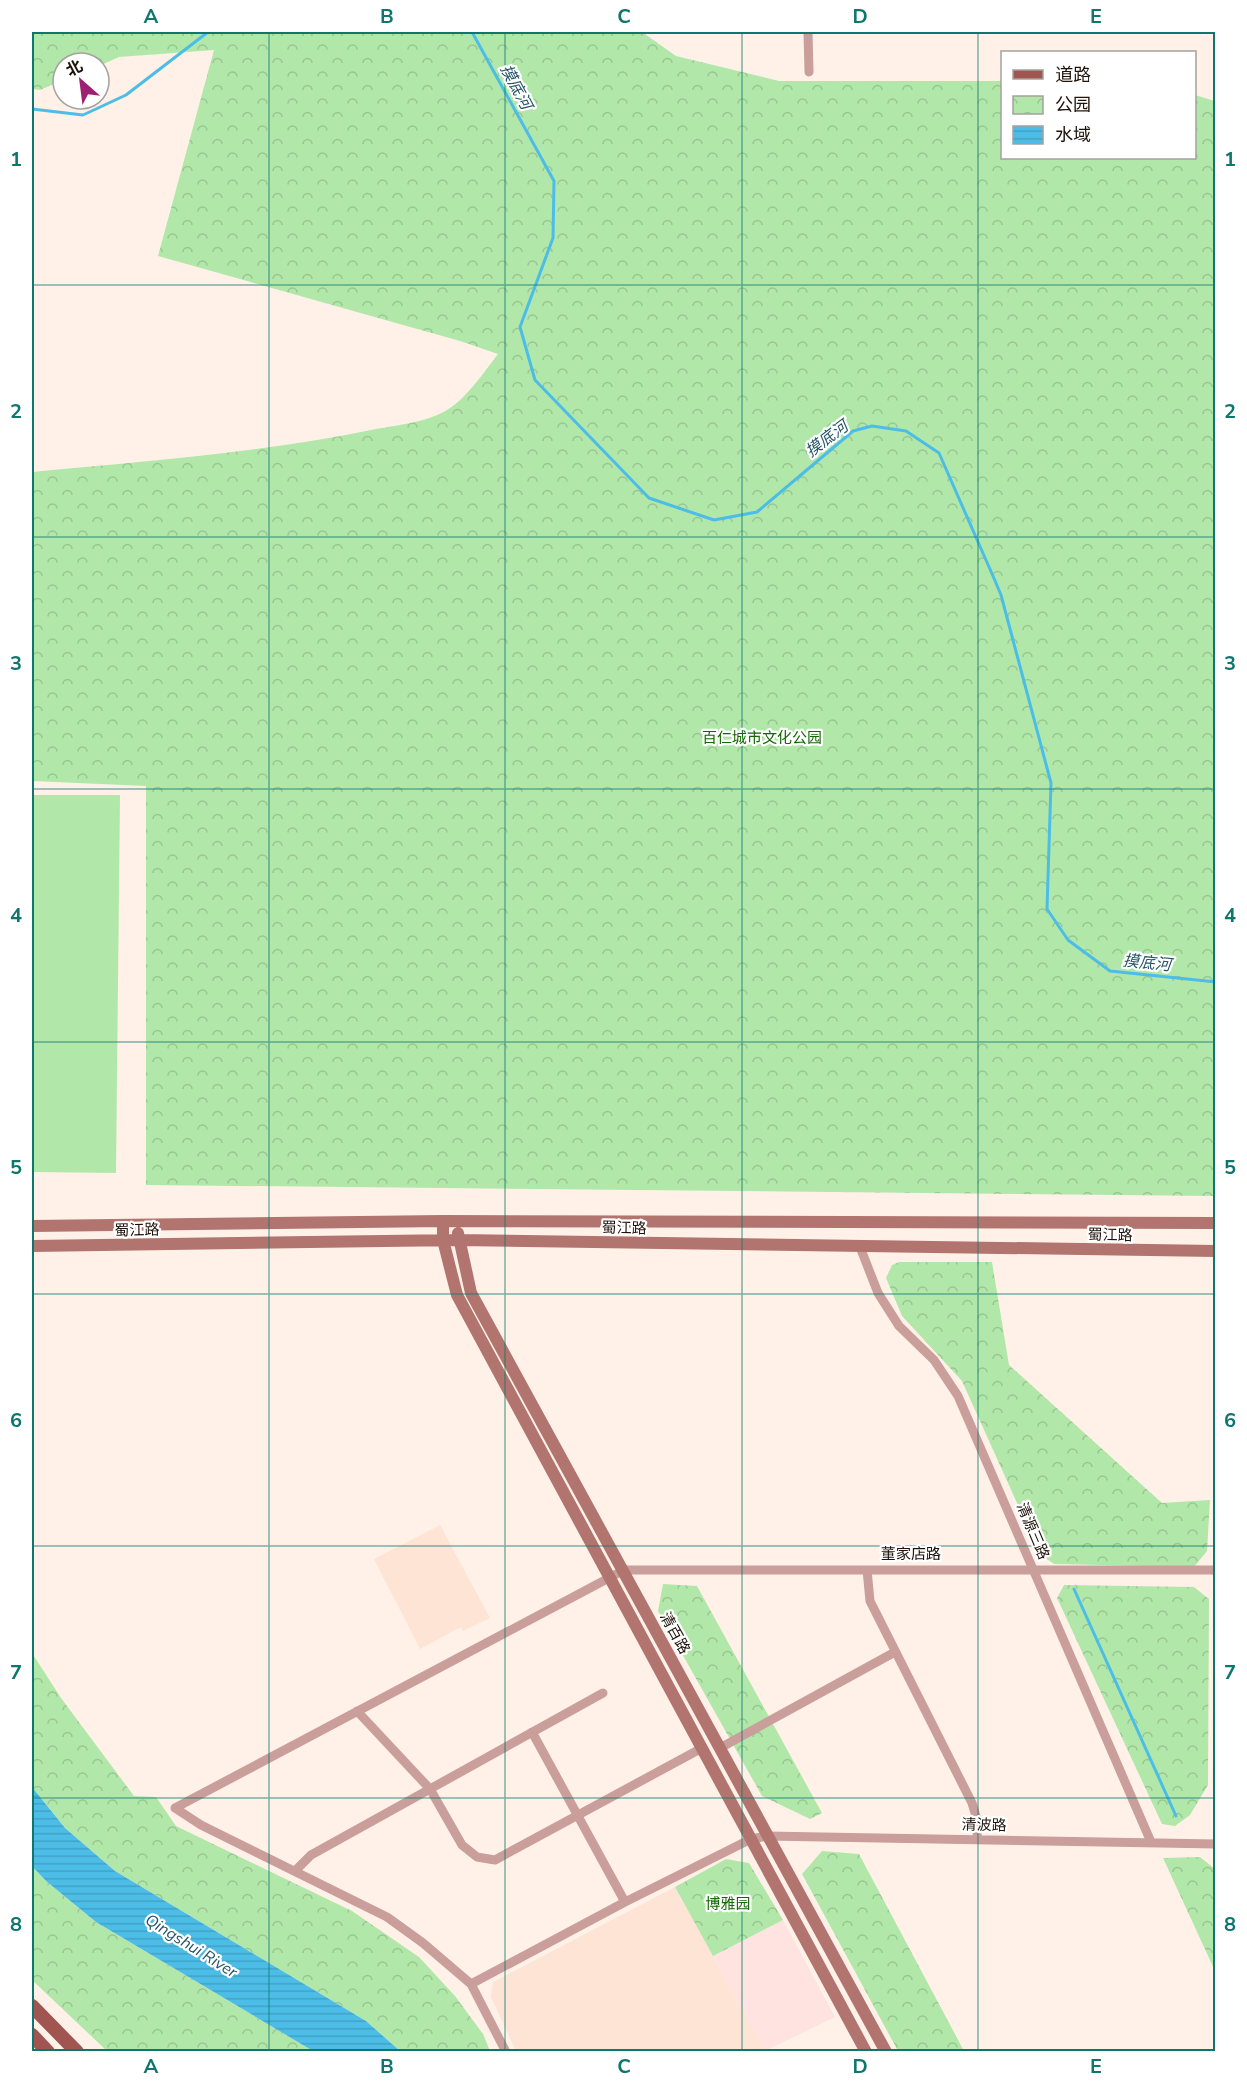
<svg xmlns="http://www.w3.org/2000/svg" width="1247" height="2083" font-family="'Nunito Sans','Noto Sans SC',sans-serif">
<style>
.commercial{fill:#fee3e0}
.built{fill:#fde4d4}
.park{fill:url(#park-crowns)}
.pitch{fill:#b2e7aa}
.water{fill:url(#water-rules)}
.lines{fill:none;stroke-linecap:round;stroke-linejoin:round}
.stream{stroke:#4cbde7;stroke-width:3}
.street{stroke:#ca9e9a;stroke-width:9}
.secondary{stroke:#b2746e;stroke-width:12}
.primary{stroke:#a05550;stroke-width:14}
.grid{fill:none;stroke:#0f766e;stroke-width:1.5;stroke-opacity:0.55}
.labels{text-anchor:middle;dominant-baseline:central;stroke-width:4.5;stroke-linejoin:round;paint-order:stroke}
.park-label{font-size:15px;fill:#136804;stroke:#fff}
.street-label{font-size:15px;fill:#1e130b;stroke:#fff}
.water-label{font-size:16px;font-style:italic;fill:#265567;stroke:#fff}
.neatline{fill:none;stroke:#0f766e;stroke-width:2}
.grid-label{font-size:20px;text-anchor:middle;font-weight:bold;fill:#0f766e}
</style>
<defs>
<pattern id="park-crowns" width="20" height="18" patternUnits="userSpaceOnUse" patternTransform="scale(1.5)"><rect width="20" height="18" fill="#b2e7aa"/><path d="M2 6a3 3 0 1 1 6 0M12 15a3 3 0 1 1 6 0" fill="none" stroke="#99c591"/></pattern>
<pattern id="water-rules" width="6" height="5" patternUnits="userSpaceOnUse" patternTransform="scale(1.5)"><rect width="6" height="5" fill="#4cbde7"/><path d="M0 2.5h6" fill="none" stroke="#42a2c5"/></pattern>
</defs>
<rect width="100%" height="100%" fill="#fff1e8"/>
<path class="commercial" d="M783,1920L835,2017L765,2051L713,1956Z"/>
<path class="built" d="M440,1525L490,1618L463,1631L461,1627L420,1649L374,1559Z
M675,1887L765,2051H516L491,1997L493,1982Z"/>
<path class="park" d="M32,32H642L676,56L779,81H1002V158H1194L1195,95L1215,101V1196L146,1185V786L32,781V472C145,461 259,453 371,430C396,425 428,423 450,408C467,397 485,371 498,354L460,341L158,256L214,50L119,57L99,66V63H63V80L40,90L32,89Z
M899,1262H992L1009,1365L1162,1503L1210,1500L1207,1551L1194,1567L1054,1564L1040,1554L962,1381L902,1316L886,1278L892,1265Z
M663,1584L697,1586L822,1813L810,1819L762,1796L658,1611Z
M1064,1585L1194,1587L1209,1599L1208,1785L1190,1815L1175,1826L1162,1824L1057,1598Z
M32,1653L61,1698L134,1796L156,1797L176,1826L352,1911L419,1957L455,1996L483,2034L490,2051H400L366,2021L115,1871L65,1828L32,1787Z
M822,1851L859,1854L964,2051H898L802,1874Z
M1200,1857L1215,1869V1971L1163,1858Z
M726,1859L749,1863L783,1920L713,1956L675,1887Z
M32,1866L46,1881L96,1922L313,2051H107L32,1980Z"/>
<path class="pitch" d="M32,795H120L116,1173L32,1172Z"/>
<path class="water" d="M32,1787L65,1828L115,1871L366,2021L400,2051H313L96,1922L46,1881L32,1866Z"/>
<g class="lines">
<path class="stream" d="M472,32L554,181L553,238L520,327L535,380L649,498L714,520L757,512L853,431L872,426L906,431L939,453L993,576L1001,595L1051,783L1047,909L1068,940L1110,971L1216,982
M32,109L83,115L126,95L208,32
M1074,1589L1176,1816"/>
<path class="street" d="M808,32L809,72
M860,1247L878,1293L899,1326L934,1360L958,1396L1151,1842
M867,1570L870,1601L972,1803L978,1823L977,1839
M357,1711L430,1789L462,1845L477,1857L495,1860L702,1748
M532,1732L625,1902
M720,1748L895,1652
M175,1808L624,1570H1216
M175,1808L201,1825L387,1917L423,1943L471,1984L506,2052
M295,1871L311,1855L603,1693
M471,1984L625,1902L751,1839L767,1836L1216,1844"/>
<path class="secondary" d="M443,1221V1240L457,1295L866,2052
M32,1226L443,1221L1216,1223
M458,1233L471,1293L886,2052
M32,1246L458,1240L1216,1251"/>
<path class="primary" d="M32,2006L77,2052
M32,2035L48,2052"/>
</g>
<path class="grid" d="M269,32V2052M505,32V2052M742,32V2052M978,32V2052M32,285H1216M32,537H1216M32,789H1216M32,1042H1216M32,1294H1216M32,1546H1216M32,1798H1216"/>
<g class="labels">
<g class="park-label">
<text x="762" y="738">百仁城市文化公园</text>
<text x="728" y="1904">博雅园</text>
</g>
<g class="street-label">
<text transform="translate(624 1228) rotate(1)">蜀江路</text>
<text transform="translate(137 1230) rotate(-1)">蜀江路</text>
<text transform="translate(1110 1235) rotate(1)">蜀江路</text>
<text transform="translate(1033 1531) rotate(67)">清源三路</text>
<text x="911" y="1554">董家店路</text>
<text transform="translate(675 1633) rotate(61)">清百路</text>
<text transform="translate(984 1825) rotate(1)">清波路</text>
</g>
<g class="water-label">
<text transform="translate(516 87) rotate(62)">摸底河</text>
<text transform="translate(827 439) rotate(-37)">摸底河</text>
<text transform="translate(1147 963) rotate(6)">摸底河</text>
<text transform="translate(191 1946) rotate(32)">Qingshui River</text>
</g>
</g>
<rect width="1247" height="2083" fill="none" stroke="#ffffff" stroke-width="66"/>
<rect x="1001" y="51" width="195" height="108" fill="#ffffff" stroke="#a5a19d" stroke-width="1.5"/>
<rect x="1013" y="70" width="30" height="9" fill="#a05550" stroke="#a5a19d" stroke-width="1.5"/>
<text x="1055" y="81" font-size="18" fill="#1e130b">道路</text>
<rect x="1013" y="96" width="30" height="18" fill="url(#park-crowns)" stroke="#a5a19d" stroke-width="1.5"/>
<text x="1055" y="111" font-size="18" fill="#1e130b">公园</text>
<rect x="1013" y="126" width="30" height="18" fill="url(#water-rules)" stroke="#a5a19d" stroke-width="1.5"/>
<text x="1055" y="141" font-size="18" fill="#1e130b">水域</text>
<g transform="translate(81 81) rotate(332)"><circle r="28" fill="#ffffff" stroke="#a5a19d" stroke-width="1.5"/>
<path d="M0-4.5L10 22L0 15L-10 22Z" fill="#9f1f71"/>
<text y="-9" font-size="16" font-weight="bold" text-anchor="middle" fill="#1e130b">北</text>
</g>
<rect x="33" y="33" width="1181" height="2017" class="neatline"/>
<g class="grid-label">
<text x="151" y="23">A</text>
<text x="387" y="23">B</text>
<text x="624" y="23">C</text>
<text x="860" y="23">D</text>
<text x="1096" y="23">E</text>
<text x="16" y="166">1</text>
<text x="1230" y="166">1</text>
<text x="16" y="418">2</text>
<text x="1230" y="418">2</text>
<text x="16" y="670">3</text>
<text x="1230" y="670">3</text>
<text x="16" y="922">4</text>
<text x="1230" y="922">4</text>
<text x="16" y="1174">5</text>
<text x="1230" y="1174">5</text>
<text x="16" y="1427">6</text>
<text x="1230" y="1427">6</text>
<text x="16" y="1679">7</text>
<text x="1230" y="1679">7</text>
<text x="16" y="1931">8</text>
<text x="1230" y="1931">8</text>
<text x="151" y="2073">A</text>
<text x="387" y="2073">B</text>
<text x="624" y="2073">C</text>
<text x="860" y="2073">D</text>
<text x="1096" y="2073">E</text>
</g>
</svg>
